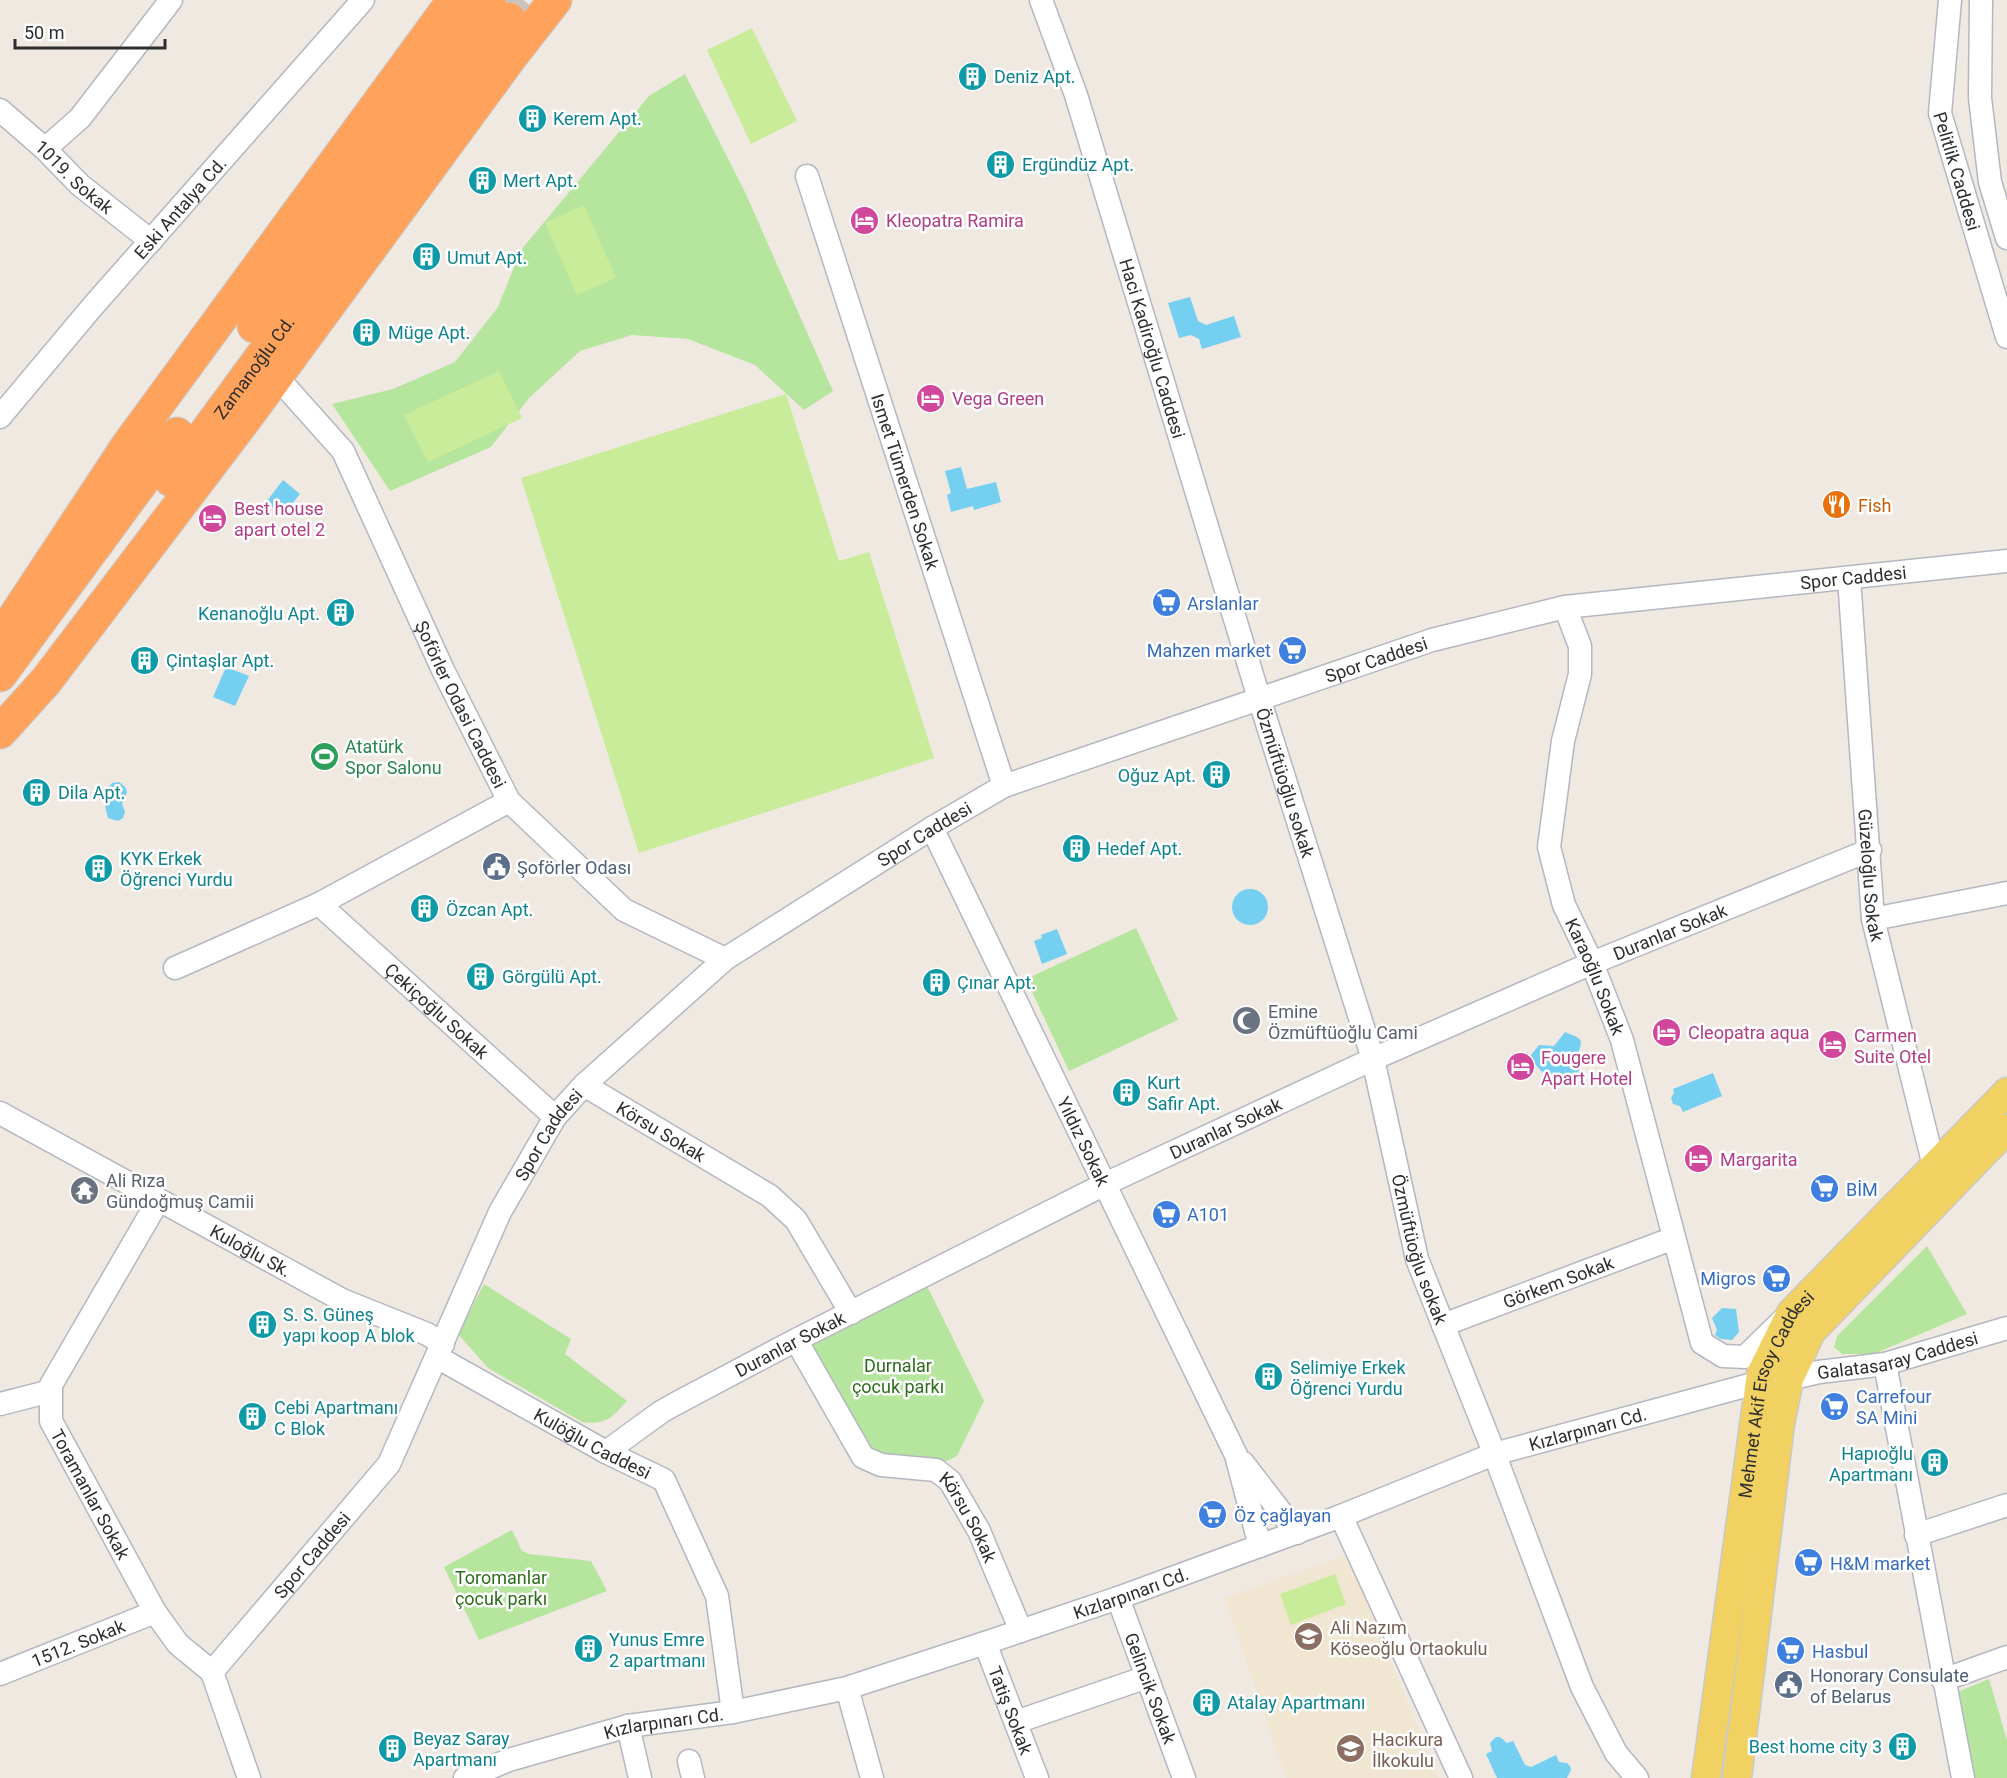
<svg xmlns="http://www.w3.org/2000/svg" width="2007" height="1778" font-family="Roboto,sans-serif">
<style>
.education{fill:#f0e6d1}
.green{fill:#b6e59e}
.pitch{fill:#c9ec9a}
.water{fill:#75cff0}
.lines{fill:none;stroke-linecap:round;stroke-linejoin:round}
.highway-tunnel{stroke:#c8c4bd;stroke-width:33;stroke-dasharray:33 16;stroke-linecap:butt}
.minor-casing{stroke:#b4b7c1;stroke-width:25}
.major-casing{stroke:#c9c9c9;stroke-width:31}
.highway-casing{stroke:#c9c9c9;stroke-width:35}
.minor{stroke:#fff;stroke-width:22}
.major{stroke:#f2d163;stroke-width:28}
.highway{stroke:#ffa35c;stroke-width:33}
.labels{text-anchor:middle;dominant-baseline:central;stroke-width:5;stroke-linejoin:round;paint-order:stroke}
.culture-label{font-size:18px;fill:#0d838f;stroke:#fff;text-anchor:start}
.street-label{font-size:18px;fill:#2e2e2e;stroke:#fff}
.hotel-label{font-size:18px;fill:#b23c85;stroke:#fff;text-anchor:start}
.food-label{font-size:18px;fill:#c56008;stroke:#fff;text-anchor:start}
.shop-label{font-size:18px;fill:#366cbe;stroke:#fff;text-anchor:start}
.leisure-label{font-size:18px;fill:#27864d;stroke:#fff;text-anchor:start}
.service-label{font-size:18px;fill:#4e5e75;stroke:#fff;text-anchor:start}
.worship-label{font-size:18px;fill:#5b616d;stroke:#fff;text-anchor:start}
.park-label{font-size:18px;fill:#2c6e1b;stroke:#fff}
.education-label{font-size:18px;fill:#785e54;stroke:#fff;text-anchor:start}
</style>
<rect width="100%" height="100%" fill="#efe9e1"/>
<path class="education" d="M1347,1555L1397,1676L1438,1778H1286L1225,1598Z"/>
<path class="green" d="M685,74L745,192L833,391L804,410L755,365L688,339L632,335L580,351L529,398L491,447L390,491L332,404L393,389L455,362L498,307L521,250L649,96Z
M1136,928L1178,1020L1069,1071L1026,979Z
M1927,1246L1967,1314L1874,1354H1842L1834,1347L1837,1336Z
M925,1282L984,1401L957,1456L936,1466L867,1452L804,1343Z
M484,1284L571,1339L565,1354L627,1401C612,1418 606,1425 582,1422L488,1368L458,1334Z
M512,1530L522,1551L529,1554L591,1561L607,1591L479,1640L444,1567Z
M1989,1679L2007,1740V1778H1974L1955,1693Z"/>
<path class="pitch" d="M752,28L797,121L751,144L707,50Z
M584,205L616,278L577,295L545,223Z
M499,371L522,418L428,462L404,415Z
M786,394L839,561L869,552L934,758L639,853L521,478Z
M1335,1574L1346,1604L1291,1625L1280,1594Z"/>
<path class="water" d="M1190,297L1198,321L1206,325L1234,316L1241,337L1202,349L1199,339L1191,335L1179,338L1168,303Z
M961,467L967,489L996,482L1001,502L974,510L973,506L951,512L947,495L951,493L945,471Z
M283,480L300,494L282,516L266,502Z
M226,667L249,676L235,706L213,697Z
M119,782L125,787L127,792L122,804L125,812L123,818L118,821L108,818C104,804 103,795 112,783Z
M1232 907a18 18 0 1 1 36 0a18 18 0 1 1-36 0Z
M1057,929L1067,954L1042,964L1034,941L1042,938L1041,935Z
M1565,1032C1585,1040 1583,1039 1576,1059L1581,1073C1570,1096 1535,1073 1531,1055L1539,1045L1554,1046Z
M1713,1073L1722,1096L1683,1112L1680,1106L1673,1104L1671,1098L1674,1093L1673,1089Z
M1722,1308L1736,1309L1739,1332L1732,1340L1721,1339L1715,1335L1717,1330L1712,1318Z
M1496,1737H1500L1507,1743L1513,1741L1525,1765L1531,1767L1556,1755L1559,1762L1567,1763L1570,1766L1571,1770L1567,1778H1497L1486,1754L1492,1751L1490,1743Z"/>
<g class="lines">
<path class="highway-tunnel" d="M509,19L523,0"/>
<defs>
<g id="minor">
<path id="s1" d="M1041,0L1076,95L1259,698L1373,1059L1417,1259L1491,1445L1582,1687L1616,1753L1637,1778"/>
<path id="s2" d="M1950,0L1940,113L2007,337"/>
<path d="M1981,0L1980,98L1990,182L2007,238"/>
<path id="s3" d="M0,110L45,149L80,185L151,241"/>
<path d="M45,149L80,118L171,0"/>
<path id="s4" d="M807,176L1004,786"/>
<path id="s5" d="M276,376L343,451L443,670L509,801L624,910L725,959"/>
<path id="s6" d="M0,417L93,306L363,0"/>
<path id="s7" d="M1849,578L1873,919L1934,1166"/>
<path id="s8" d="M1565,607L1580,646V674L1563,741L1549,847L1564,905L1592,963L1622,1040L1702,1343L1723,1356L1745,1357L1783,1320"/>
<path id="s9" d="M932,828L1236,1455L1260,1546"/>
<path id="s10" d="M319,904L555,1117"/>
<path d="M1873,919L2007,893"/>
<path d="M175,968L319,904L509,801"/>
<path id="s11" d="M584,1085L770,1196L796,1220L851,1313"/>
<path id="s12" d="M0,1113L342,1300L427,1334L443,1344"/>
<path id="s13" d="M158,1201L51,1385V1421L155,1612L178,1644L212,1672L249,1778"/>
<path id="s14" d="M1443,1325L1674,1238"/>
<path id="s15" d="M796,1340L863,1457L881,1465L936,1470L950,1481L979,1531L1021,1631"/>
<path id="s16" d="M437,1357L606,1452L664,1480L717,1596L733,1712"/>
<path d="M1885,1364L1963,1778"/>
<path d="M0,1404L51,1391"/>
<path id="s17" d="M606,1452L661,1412L675,1404L796,1340L1105,1184L1373,1059L1592,963L1870,850"/>
<path d="M1243,1463L1297,1533"/>
<path d="M1341,1516L1461,1778"/>
<path d="M1916,1535L2007,1505"/>
<path id="s18" d="M1118,1598L1184,1778"/>
<path id="s19" d="M985,1643L1037,1778"/>
<path id="s20" d="M212,1672L389,1464L500,1212L555,1117L584,1085L725,959L932,828L1004,786L1432,640L1565,607L2007,561"/>
<path id="s21" d="M0,1674L155,1612"/>
<path d="M1943,1680L2007,1657"/>
<path d="M847,1688L872,1778"/>
<path d="M1016,1722L1147,1677"/>
<path d="M628,1726L640,1778"/>
<path d="M689,1761L693,1778"/>
<path id="s22" d="M465,1778L509,1760L628,1726L733,1712L847,1688L985,1643L1118,1598L1341,1516L1494,1454L1760,1382L1789,1379L1819,1372L1885,1364L2007,1328"/>
</g>
<g id="major">
<path id="s23" d="M1706,1778L1761,1374L1791,1313L2007,1092"/>
<path d="M1737,1778L1780,1424L1789,1379L1811,1332L2007,1129"/>
</g>
<g id="highway">
<path d="M254,326L489,2"/>
<path id="s24" d="M171,480L509,19"/>
<path d="M0,639L128,445L454,0"/>
<path d="M0,675L177,434"/>
<path d="M0,732L46,681L248,415L512,55L555,0"/>
</g>
</defs>
<use href="#minor" class="minor-casing"/>
<use href="#major" class="major-casing"/>
<use href="#highway" class="highway-casing"/>
<use href="#minor" class="minor"/>
<use href="#major" class="major"/>
<use href="#highway" class="highway"/>
</g>
<defs>
<symbol id="building-disc" viewBox="-11 -11 22 22"><circle r="9.5" fill="#0f9aa8" stroke="#fff"/><path d="M-4-6H4V6H1V3H-1V6H-4ZM-2.5-4.3h1.7v1.8h-1.7ZM.8-4.3h1.7v1.8H.8ZM-2.5-1h1.7V.8h-1.7ZM.8-1h1.7V.8H.8Z" fill="#fff"/></symbol>
<symbol id="hotel-disc" viewBox="-11 -11 22 22"><circle r="9.5" fill="#d1479c" stroke="#fff"/><path d="M-6-4.5h1.5V1H6V5H4.5V3h-9V5H-6ZM-4 0a1.8 1.8 0 1 1 3.6 0ZM.5 0V-2.5h3Q6-2.5 6 0Z" fill="#fff"/></symbol>
<symbol id="restaurant-disc" viewBox="-11 -11 22 22"><circle r="9.5" fill="#e8710a" stroke="#fff"/><path d="M-5-6h1v4h1v-4h1v4h1v-4h1v5L-1.5 .5V6h-2V.5L-5-1ZM5-6V6H3V1.5H1.5Q1.5-4 5-6Z" fill="#fff"/></symbol>
<symbol id="supermarket-disc" viewBox="-11 -11 22 22"><circle r="9.5" fill="#3f7fe0" stroke="#fff"/><path d="M-6-5.5h2.5l.6 2H6L4.5 2H-2.5L-4.4-4H-6ZM-1.5 3.2a1.3 1.3 0 1 0 .1 0ZM3 3.2a1.3 1.3 0 1 0 .1 0Z" fill="#fff"/></symbol>
<symbol id="stadium-disc" viewBox="-11 -11 22 22"><circle r="9.5" fill="#2e9e5b" stroke="#fff"/><path d="M0-5a6.5 5 0 1 0 0 10a6.5 5 0 1 0 0-10ZM-3.5-1.8h7v3.6h-7Z" fill="#fff"/></symbol>
<symbol id="civic-disc" viewBox="-11 -11 22 22"><circle r="9.5" fill="#5c6f8a" stroke="#fff"/><path d="M-.6-6.5H3V-4.5H.6V-3L4-1V1h2V6H-6V1h2V-1L-.6-3ZM-1.2 2.5V6h2.4V2.5Z" fill="#fff"/></symbol>
<symbol id="mosque-disc" viewBox="-11 -11 22 22"><circle r="9.5" fill="#6b7280" stroke="#fff"/><path d="M3.5-4.9A6 6 0 1 0 3.5 4.9A5 5 0 1 1 3.5-4.9Z" fill="#fff"/></symbol>
<symbol id="temple-disc" viewBox="-11 -11 22 22"><circle r="9.5" fill="#6b7280" stroke="#fff"/><path d="M0-6L5-2H3V0L6.5 2.5H4V6H1.5V3h-3V6H-4V2.5H-6.5L-3 0V-2H-5Z" fill="#fff"/></symbol>
<symbol id="school-disc" viewBox="-11 -11 22 22"><circle r="9.5" fill="#8d6e63" stroke="#fff"/><path d="M0-5L7-2L0 1L-7-2ZM-4 1L0 2.5L4 1V4Q0 6-4 4Z" fill="#fff"/></symbol>
</defs>
<g fill-rule="evenodd">
<use href="#building-disc" x="956" y="60" width="33" height="33"/>
<use href="#building-disc" x="516" y="102" width="33" height="33"/>
<use href="#building-disc" x="984" y="148" width="33" height="33"/>
<use href="#building-disc" x="466" y="164" width="33" height="33"/>
<use href="#hotel-disc" x="848" y="204" width="33" height="33"/>
<use href="#building-disc" x="410" y="240" width="33" height="33"/>
<use href="#building-disc" x="350" y="316" width="33" height="33"/>
<use href="#hotel-disc" x="914" y="382" width="33" height="33"/>
<use href="#restaurant-disc" x="1820" y="488" width="33" height="33"/>
<use href="#hotel-disc" x="196" y="502" width="33" height="33"/>
<use href="#supermarket-disc" x="1150" y="586" width="33" height="33"/>
<use href="#building-disc" x="324" y="596" width="33" height="33"/>
<use href="#supermarket-disc" x="1276" y="634" width="33" height="33"/>
<use href="#building-disc" x="128" y="644" width="33" height="33"/>
<use href="#stadium-disc" x="308" y="740" width="33" height="33"/>
<use href="#building-disc" x="1200" y="758" width="33" height="33"/>
<use href="#building-disc" x="20" y="776" width="33" height="33"/>
<use href="#building-disc" x="1060" y="832" width="33" height="33"/>
<use href="#civic-disc" x="480" y="850" width="33" height="33"/>
<use href="#building-disc" x="82" y="852" width="33" height="33"/>
<use href="#building-disc" x="408" y="892" width="33" height="33"/>
<use href="#building-disc" x="464" y="960" width="33" height="33"/>
<use href="#building-disc" x="920" y="966" width="33" height="33"/>
<use href="#mosque-disc" x="1230" y="1004" width="33" height="33"/>
<use href="#hotel-disc" x="1650" y="1016" width="33" height="33"/>
<use href="#hotel-disc" x="1816" y="1028" width="33" height="33"/>
<use href="#hotel-disc" x="1504" y="1050" width="33" height="33"/>
<use href="#building-disc" x="1110" y="1076" width="33" height="33"/>
<use href="#hotel-disc" x="1682" y="1142" width="33" height="33"/>
<use href="#supermarket-disc" x="1808" y="1172" width="33" height="33"/>
<use href="#temple-disc" x="68" y="1174" width="33" height="33"/>
<use href="#supermarket-disc" x="1150" y="1198" width="33" height="33"/>
<use href="#supermarket-disc" x="1760" y="1262" width="33" height="33"/>
<use href="#building-disc" x="246" y="1308" width="33" height="33"/>
<use href="#building-disc" x="1252" y="1360" width="33" height="33"/>
<use href="#supermarket-disc" x="1818" y="1390" width="33" height="33"/>
<use href="#building-disc" x="236" y="1400" width="33" height="33"/>
<use href="#building-disc" x="1918" y="1446" width="33" height="33"/>
<use href="#supermarket-disc" x="1196" y="1498" width="33" height="33"/>
<use href="#supermarket-disc" x="1792" y="1546" width="33" height="33"/>
<use href="#school-disc" x="1292" y="1620" width="33" height="33"/>
<use href="#building-disc" x="572" y="1632" width="33" height="33"/>
<use href="#supermarket-disc" x="1774" y="1634" width="33" height="33"/>
<use href="#civic-disc" x="1772" y="1668" width="33" height="33"/>
<use href="#building-disc" x="1190" y="1686" width="33" height="33"/>
<use href="#building-disc" x="1886" y="1730" width="33" height="33"/>
<use href="#building-disc" x="376" y="1732" width="33" height="33"/>
<use href="#school-disc" x="1334" y="1732" width="33" height="33"/>
</g>
<g class="labels">
<g class="culture-label">
<text x="994" y="76">Deniz Apt.</text>
<text x="553" y="118">Kerem Apt.</text>
<text x="1022" y="164">Ergündüz Apt.</text>
<text x="503" y="180">Mert Apt.</text>
<text x="447" y="257">Umut Apt.</text>
<text x="388" y="332">Müge Apt.</text>
<text x="320" y="613" text-anchor="end">Kenanoğlu Apt.</text>
<text x="166" y="660">Çintaşlar Apt.</text>
<text x="1196" y="775" text-anchor="end">Oğuz Apt.</text>
<text x="58" y="792">Dila Apt.</text>
<text x="1097" y="848">Hedef Apt.</text>
<text x="120" y="858">KYK Erkek<tspan x="120" dy="21">Öğrenci Yurdu</tspan></text>
<text x="446" y="909">Özcan Apt.</text>
<text x="502" y="976">Görgülü Apt.</text>
<text x="957" y="982">Çınar Apt.</text>
<text x="1147" y="1082">Kurt<tspan x="1147" dy="21">Safir Apt.</tspan></text>
<text x="283" y="1314">S. S. Güneş<tspan x="283" dy="21">yapı koop A blok</tspan></text>
<text x="1290" y="1367">Selimiye Erkek<tspan x="1290" dy="21">Öğrenci Yurdu</tspan></text>
<text x="274" y="1407">Cebi Apartmanı<tspan x="274" dy="21">C Blok</tspan></text>
<text x="1913" y="1453" text-anchor="end">Hapıoğlu<tspan x="1913" dy="21">Apartmanı</tspan></text>
<text x="609" y="1639">Yunus Emre<tspan x="609" dy="21">2 apartmanı</tspan></text>
<text x="1227" y="1702">Atalay Apartmanı</text>
<text x="413" y="1738">Beyaz Saray<tspan x="413" dy="21">Apartmanı</tspan></text>
<text x="1882" y="1746" text-anchor="end">Best home city 3</text>
</g>
<g class="street-label">
<text stroke="none"><textPath href="#s2" startOffset="174">Pelitlik Caddesi</textPath></text>
<text stroke="none"><textPath href="#s3" startOffset="100">1019. Sokak</textPath></text>
<text stroke="none"><textPath href="#s6" startOffset="276">Eski Antalya Cd.</textPath></text>
<text stroke="none"><textPath href="#s1" startOffset="366">Haci Kadiroğlu Caddesi</textPath></text>
<text stroke="none"><textPath href="#s24" startOffset="140">Zamanoğlu Cd.</textPath></text>
<text stroke="none"><textPath href="#s4" startOffset="321">Ismet Tümerden Sokak</textPath></text>
<text stroke="none"><textPath href="#s20" startOffset="2098">Spor Caddesi</textPath></text>
<text stroke="none"><textPath href="#s20" startOffset="1612">Spor Caddesi</textPath></text>
<text stroke="none"><textPath href="#s5" startOffset="380">Şoförler Odasi Caddesi</textPath></text>
<text stroke="none"><textPath href="#s1" startOffset="820">Özmüftüoğlu sokak</textPath></text>
<text stroke="none"><textPath href="#s20" startOffset="1126">Spor Caddesi</textPath></text>
<text stroke="none"><textPath href="#s7" startOffset="298">Güzeloğlu Sokak</textPath></text>
<text stroke="none"><textPath href="#s17" startOffset="1186">Duranlar Sokak</textPath></text>
<text stroke="none"><textPath href="#s8" startOffset="384">Karaoğlu Sokak</textPath></text>
<text stroke="none"><textPath href="#s10" startOffset="159">Çekiçoğlu Sokak</textPath></text>
<text stroke="none"><textPath href="#s17" startOffset="700">Duranlar Sokak</textPath></text>
<text stroke="none"><textPath href="#s11" startOffset="90">Körsu Sokak</textPath></text>
<text stroke="none"><textPath href="#s20" startOffset="640">Spor Caddesi</textPath></text>
<text stroke="none"><textPath href="#s9" startOffset="348">Yıldız Sokak</textPath></text>
<text stroke="none"><textPath href="#s1" startOffset="1306">Özmüftüoğlu sokak</textPath></text>
<text stroke="none"><textPath href="#s12" startOffset="286">Kuloğlu Sk.</textPath></text>
<text stroke="none"><textPath href="#s14" startOffset="123">Görkem Sokak</textPath></text>
<text stroke="none"><textPath href="#s17" startOffset="214">Duranlar Sokak</textPath></text>
<text stroke="none"><textPath href="#s22" startOffset="1498">Galatasaray Caddesi</textPath></text>
<text stroke="none"><textPath href="#s23" startOffset="393">Mehmet Akif Ersoy Caddesi</textPath></text>
<text stroke="none"><textPath href="#s22" startOffset="1179">Kızlarpınarı Cd.</textPath></text>
<text stroke="none"><textPath href="#s16" startOffset="178">Kulöğlu Caddesi</textPath></text>
<text stroke="none"><textPath href="#s13" startOffset="332">Toramanlar Sokak</textPath></text>
<text stroke="none"><textPath href="#s15" startOffset="268">Körsu Sokak</textPath></text>
<text stroke="none"><textPath href="#s20" startOffset="154">Spor Caddesi</textPath></text>
<text stroke="none"><textPath href="#s22" startOffset="693">Kızlarpınarı Cd.</textPath></text>
<text stroke="none"><textPath href="#s21" startOffset="84">1512. Sokak</textPath></text>
<text stroke="none"><textPath href="#s18" startOffset="96">Gelincik Sokak</textPath></text>
<text stroke="none"><textPath href="#s19" startOffset="72">Tatiş Sokak</textPath></text>
<text stroke="none"><textPath href="#s22" startOffset="207">Kızlarpınarı Cd.</textPath></text>
</g>
<g class="hotel-label">
<text x="886" y="220">Kleopatra Ramira</text>
<text x="952" y="398">Vega Green</text>
<text x="234" y="508">Best house<tspan x="234" dy="21">apart otel 2</tspan></text>
<text x="1688" y="1032">Cleopatra aqua</text>
<text x="1854" y="1035">Carmen<tspan x="1854" dy="21">Suite Otel</tspan></text>
<text x="1541" y="1057">Fougere<tspan x="1541" dy="21">Apart Hotel</tspan></text>
<text x="1720" y="1159">Margarita</text>
</g>
<g class="food-label">
<text x="1858" y="505">Fish</text>
</g>
<g class="shop-label">
<text x="1187" y="603">Arslanlar</text>
<text x="1271" y="650" text-anchor="end">Mahzen market</text>
<text x="1846" y="1189">BİM</text>
<text x="1187" y="1214">A101</text>
<text x="1756" y="1278" text-anchor="end">Migros</text>
<text x="1856" y="1396">Carrefour<tspan x="1856" dy="21">SA Mini</tspan></text>
<text x="1234" y="1515">Öz çağlayan</text>
<text x="1830" y="1563">H&amp;M market</text>
<text x="1812" y="1651">Hasbul</text>
</g>
<g class="leisure-label">
<text x="345" y="746">Atatürk<tspan x="345" dy="21">Spor Salonu</tspan></text>
</g>
<g class="service-label">
<text x="517" y="867">Şoförler Odası</text>
<text x="1810" y="1675">Honorary Consulate<tspan x="1810" dy="21">of Belarus</tspan></text>
</g>
<g class="worship-label">
<text x="1268" y="1011">Emine<tspan x="1268" dy="21">Özmüftüoğlu Cami</tspan></text>
<text x="106" y="1180">Ali Rıza<tspan x="106" dy="21">Gündoğmuş Camii</tspan></text>
</g>
<g class="park-label">
<text x="898" y="1365">Durnalar<tspan x="898" dy="21">çocuk parkı</tspan></text>
<text x="501" y="1577">Toromanlar<tspan x="501" dy="21">çocuk parkı</tspan></text>
</g>
<g class="education-label">
<text x="1330" y="1627">Ali Nazım<tspan x="1330" dy="21">Köseoğlu Ortaokulu</tspan></text>
<text x="1372" y="1739">Hacıkura<tspan x="1372" dy="21">İlkokulu</tspan></text>
</g>
</g>
<path d="M15 39v9h150v-9" fill="none" stroke="#2e2e2e" stroke-width="3"/>
<text x="24" y="39" font-size="18" fill="#2e2e2e" stroke="#ffffff" stroke-width="4.5" paint-order="stroke">50 m</text>
</svg>
